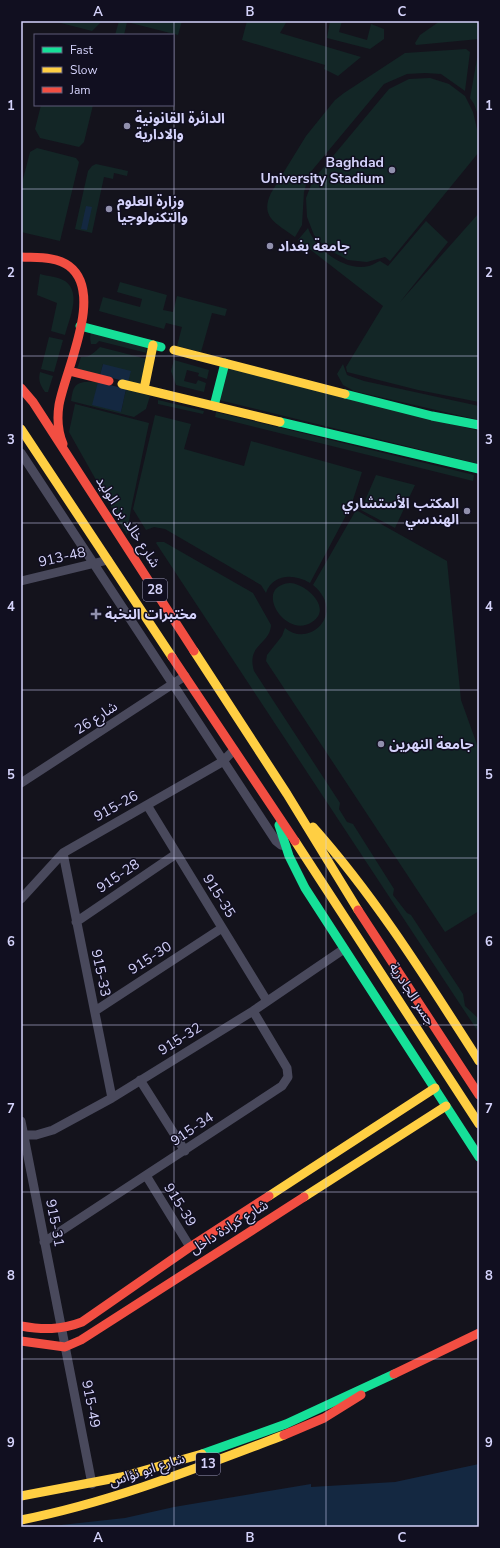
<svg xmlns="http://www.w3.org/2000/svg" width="500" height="1548" font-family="'Nunito Sans','Noto Sans Arabic',sans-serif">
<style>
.green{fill:#132626}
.water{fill:#142841}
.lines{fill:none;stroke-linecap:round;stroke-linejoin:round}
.street{stroke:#49495c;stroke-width:9}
.fast{stroke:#16e098;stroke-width:9}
.slow{stroke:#ffcf43;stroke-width:9}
.jam{stroke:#f24e42;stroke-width:9}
.grid{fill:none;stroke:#d5d3fb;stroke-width:1;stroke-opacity:0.55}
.poi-dot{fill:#9190ad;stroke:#110f20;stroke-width:1.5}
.labels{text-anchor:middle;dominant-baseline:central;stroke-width:3;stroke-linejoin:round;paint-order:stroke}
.shield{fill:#110f20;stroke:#9a98b9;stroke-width:1}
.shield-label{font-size:13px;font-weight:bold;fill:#d5d3fb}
.poi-label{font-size:14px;font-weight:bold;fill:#d5d3fb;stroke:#110f20;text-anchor:start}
.street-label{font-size:14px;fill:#d5d3fb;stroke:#110f20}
.neatline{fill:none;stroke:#d5d3fb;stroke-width:1.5}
.grid-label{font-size:13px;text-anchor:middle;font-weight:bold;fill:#d5d3fb}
</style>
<rect width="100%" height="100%" fill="#14131c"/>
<path class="green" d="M53,21H102L92,31Z
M119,21H182L178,35L127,22L124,35H115Z
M247,21H287L280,33L361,57L338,76L324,69L325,65L242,40Z
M330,21H342L339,32L367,40L371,24L384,29V39L370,49L327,38Z
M440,21H479V39L416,45L415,43L420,35Z
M466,49L470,52L465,91L441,74L425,73L407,74L384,84L309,174L304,192L302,225L295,237C278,224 259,218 271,193L306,136L335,100L344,93L405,53Z
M479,55V117L474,104L470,98L477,59Z
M430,78L449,84L465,96L473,112L477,129L479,152L390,261L385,257L367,262L348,260L327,249L314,235L307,217L306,198L313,180L389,89L409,79Z
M41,105H93L84,142L79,147L40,138L35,129Z
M37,148L76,158L79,162L60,241L21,232V187L30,152Z
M96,164L128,171L127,176L114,173L113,179L104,177L92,233L75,229L88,171L92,166Z
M479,213V402L418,390L347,372L346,367L383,306L298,240L308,228C315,249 345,272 369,266C373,265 377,262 380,261L388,266L426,221L448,242L400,302Z
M40,274C47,276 59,277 65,281C82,293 69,319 65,335L51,331L57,303L37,295Z
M120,282L167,295L163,310L173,312L177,296L227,309L225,316L212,313L201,352L177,346L182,327L166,323L164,329L99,311L103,297L140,307L142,299L117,292Z
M91,332L146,346L147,353L99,341L96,344H91L90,338Z
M49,337L63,340L54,372L41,369Z
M100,347L147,359L140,384L128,382L103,364L100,375L77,369L81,357C89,358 95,352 100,347Z
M174,360L209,370L207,379L198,376L199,373L187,370L184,381L196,384L198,380L206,383L204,392L176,385L171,371Z
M343,364L347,375L364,381L479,406V420L354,391L343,385L337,374Z
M228,368L479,431V464L219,400Z
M40,372L53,376L48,392H45C40,385 38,380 40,372Z
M84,382H98L121,412L126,389L150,396L146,409L134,417L71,401C73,390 73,384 84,382Z
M158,400L204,411L203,414L158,404Z
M75,404L149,423L131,509L127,535L69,432Z
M216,412L474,475L473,481L215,417Z
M155,415L191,424L184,449L244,466L251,441L362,472L351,506L310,583C294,573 272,574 266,593L261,585L165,529L154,527L146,530L133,509Z
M376,475L415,485L395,528L361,510Z
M356,510L447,561L461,700L479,750V911L445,932L266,661L267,655L282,636L285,628C309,649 347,613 313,585Z
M157,542H164L253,593L271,625C270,645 246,644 254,671L340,803L339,809L347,822L353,824L394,889L393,895L407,913L411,915L463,994L465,1006L479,1019V1033L156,543Z
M290,583C307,584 333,609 312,622C285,640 252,586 290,583Z"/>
<path class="water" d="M86,206L92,207L87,230L81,229Z
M103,364L131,371L128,382L100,375Z
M98,382L126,389L121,412L92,405Z
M479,1464V1527H43L125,1518L174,1507L311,1484V1487L395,1482Z"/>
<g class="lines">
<path class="street" d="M21,453L276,841L281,845L286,846
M21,581L108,560
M21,783L185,676
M147,805L267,1001
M63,853L112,1098
M21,899L63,853L222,762L234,750
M76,922L176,854
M95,1011L222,928
M140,1080L185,1151
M21,1121L92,1484
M21,1135H36L53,1130L112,1098L253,1011L344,949
M147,1177L190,1247
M44,1242L282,1086L288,1077L287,1068L253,1011"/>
<path class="fast" d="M80,326L161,347
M345,394L432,416L479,425
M214,406L225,363
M280,422L479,469
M279,825L289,856L305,888L479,1157
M202,1454L286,1424L394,1374"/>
<path class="slow" d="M174,350L345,394
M122,384L280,422
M144,389L153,345
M21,429L172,657
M194,651L287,794L358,910
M313,827C377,899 427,980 479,1061
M295,841L479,1124
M269,1196L435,1088
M304,1197L446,1106
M21,1496L121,1477L202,1454
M21,1520C112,1502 197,1468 284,1435"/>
<path class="jam" d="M21,257C36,258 56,256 69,266C105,293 65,370 59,405C57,418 58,432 63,444
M69,371L109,381
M21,388L33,402L194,651
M172,657L295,841
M358,910L479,1095
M21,1326C43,1330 61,1330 82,1322L190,1247L269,1196
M21,1341L65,1347L81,1340L304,1197
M394,1374L479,1333
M284,1435L324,1418L361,1395"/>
</g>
<path class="grid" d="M174,21V1527M326,21V1527M21,189H479M21,356H479M21,523H479M21,690H479M21,858H479M21,1025H479M21,1192H479M21,1359H479"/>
<g class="poi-dot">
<circle cx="127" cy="126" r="4"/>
<circle cx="392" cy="170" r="4"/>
<circle cx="109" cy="209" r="4"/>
<circle cx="270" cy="246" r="4"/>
<circle cx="467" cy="511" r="4"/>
<path d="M94 608h4v4h4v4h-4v4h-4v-4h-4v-4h4z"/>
<circle cx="381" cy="744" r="4"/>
</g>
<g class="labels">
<g class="shield">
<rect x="143" y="579" width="24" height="22" rx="3"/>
<rect x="196" y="1453" width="24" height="22" rx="3"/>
</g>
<g class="shield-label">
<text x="155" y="590">28</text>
<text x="208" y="1464">13</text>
</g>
<g class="poi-label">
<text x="135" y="118">الدائرة القانونية<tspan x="135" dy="16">والادارية</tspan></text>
<text x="384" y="162" text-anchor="end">Baghdad<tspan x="384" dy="16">University Stadium</tspan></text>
<text x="117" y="201">وزارة العلوم<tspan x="117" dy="16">والتكنولوجيا</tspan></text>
<text x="278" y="246">جامعة بغداد</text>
<text x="459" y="503" text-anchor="end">المكتب الأستشاري<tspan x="459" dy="16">الهندسي</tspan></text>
<text x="105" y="614">مختبرات النخبة</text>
<text x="389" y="744">جامعة النهرين</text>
</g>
<g class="street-label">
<text transform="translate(128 522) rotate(57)">شارع خالد بن الوليد</text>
<text transform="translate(62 557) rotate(-13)">913-48</text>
<text transform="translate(96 718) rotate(-33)">شارع 26</text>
<text transform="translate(116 806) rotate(-29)">915-26</text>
<text transform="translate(118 876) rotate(-34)">915-28</text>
<text transform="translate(219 896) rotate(58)">915-35</text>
<text transform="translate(150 958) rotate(-33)">915-30</text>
<text transform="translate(101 973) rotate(78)">915-33</text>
<text transform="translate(412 994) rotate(57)">جسر الجادرية</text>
<text transform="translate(180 1039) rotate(-32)">915-32</text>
<text transform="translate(192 1129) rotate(-34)">915-34</text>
<text transform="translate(180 1205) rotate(58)">915-39</text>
<text transform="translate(55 1223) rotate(79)">915-31</text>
<text transform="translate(229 1227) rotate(-32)">شارع كرادة داخل</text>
<text transform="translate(91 1404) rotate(79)">915-49</text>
<text transform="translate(147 1470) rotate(-18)">شارع ابو نؤاس</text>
</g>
</g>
<rect width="500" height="1548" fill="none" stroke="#110f20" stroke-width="44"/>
<rect x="34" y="34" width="140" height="72" fill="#110f20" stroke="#5f5d78"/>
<rect x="42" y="47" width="20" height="6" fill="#16e098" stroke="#5f5d78"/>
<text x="70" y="54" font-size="12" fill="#d5d3fb">Fast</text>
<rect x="42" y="67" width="20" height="6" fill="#ffcf43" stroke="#5f5d78"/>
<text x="70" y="74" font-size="12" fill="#d5d3fb">Slow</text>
<rect x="42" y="87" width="20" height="6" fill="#f24e42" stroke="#5f5d78"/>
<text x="70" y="94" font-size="12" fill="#d5d3fb">Jam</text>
<rect x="22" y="22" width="456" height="1504" class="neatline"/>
<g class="grid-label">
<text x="98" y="16">A</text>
<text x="250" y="16">B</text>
<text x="402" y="16">C</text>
<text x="11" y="110">1</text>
<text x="489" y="110">1</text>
<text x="11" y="277">2</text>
<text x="489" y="277">2</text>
<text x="11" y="444">3</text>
<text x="489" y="444">3</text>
<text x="11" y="611">4</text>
<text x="489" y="611">4</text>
<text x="11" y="779">5</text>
<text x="489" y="779">5</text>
<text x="11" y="946">6</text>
<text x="489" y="946">6</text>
<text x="11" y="1113">7</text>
<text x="489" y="1113">7</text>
<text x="11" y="1280">8</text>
<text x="489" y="1280">8</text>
<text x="11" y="1447">9</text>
<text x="489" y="1447">9</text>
<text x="98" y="1542">A</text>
<text x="250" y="1542">B</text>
<text x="402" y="1542">C</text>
</g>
</svg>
